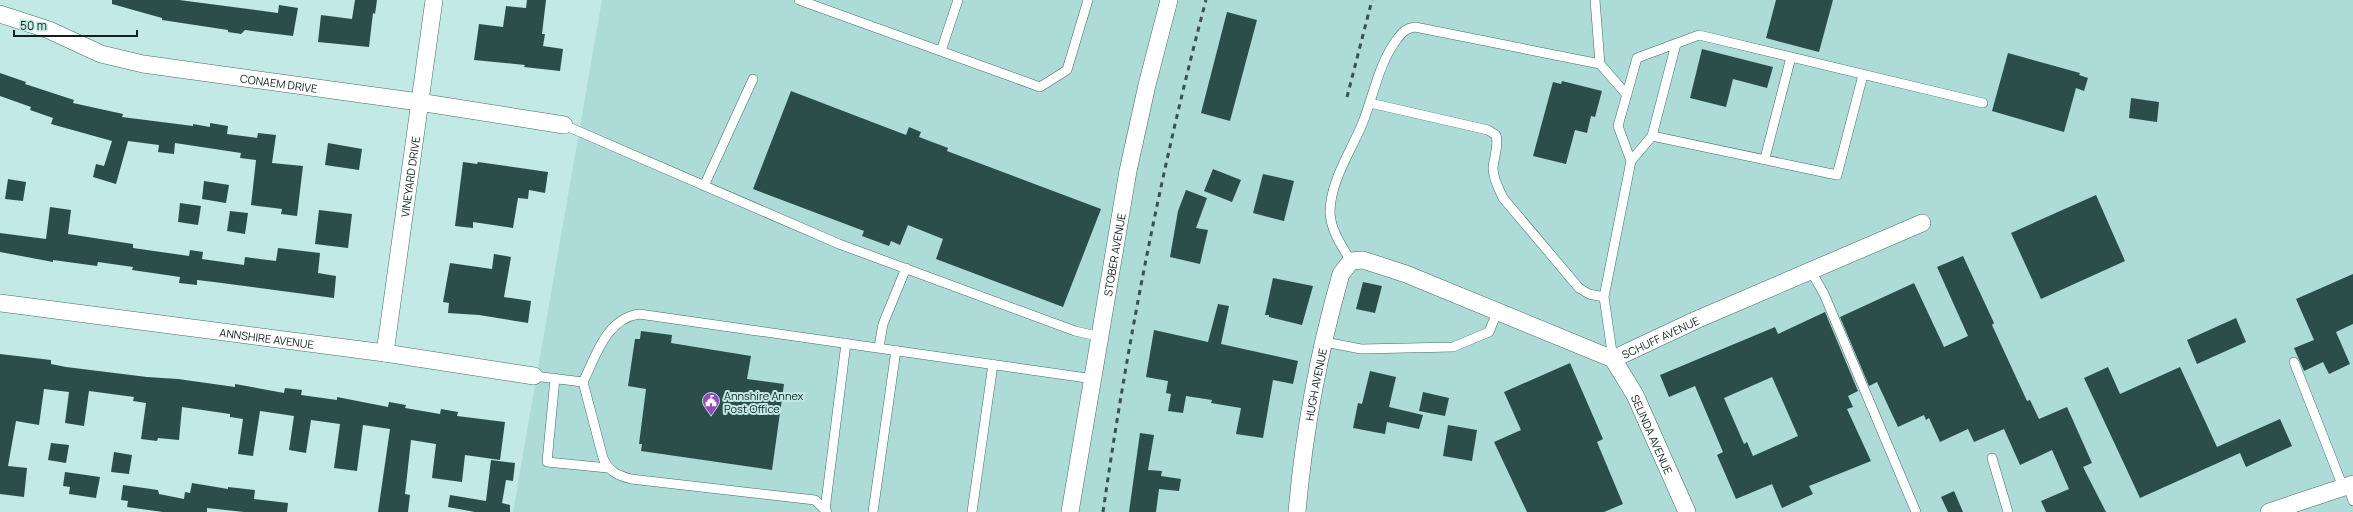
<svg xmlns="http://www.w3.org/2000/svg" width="2353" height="512" font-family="Manrope,sans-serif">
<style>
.built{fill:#addbd7}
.building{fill:#2c4e4b;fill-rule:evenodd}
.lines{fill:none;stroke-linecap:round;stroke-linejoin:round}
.service-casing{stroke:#466966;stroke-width:10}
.minor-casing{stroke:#466966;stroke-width:18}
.service{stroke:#fff;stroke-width:9}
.minor{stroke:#fff;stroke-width:17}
.rail{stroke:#3c514f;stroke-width:3;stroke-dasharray:5 5;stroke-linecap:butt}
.labels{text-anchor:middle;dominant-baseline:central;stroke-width:4;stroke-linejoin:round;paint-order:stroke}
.street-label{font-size:11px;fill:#11201f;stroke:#c2e9e5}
.poi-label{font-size:11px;fill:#11201f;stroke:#c2e9e5;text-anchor:start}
</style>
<rect width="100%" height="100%" fill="#c2e9e5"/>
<path class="built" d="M602,0H2353V512H513Z"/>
<path class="building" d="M112,0H179L278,13L279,5L298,8L293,36L245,30L241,34L228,32V30L162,20V18L112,4Z
M355,0H377L375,14L373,13L369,47L318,42L321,15L352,19Z
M527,0H546L542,34H545L543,46L563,49L560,71L524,67L525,65L474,60L479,24L503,27L506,6L526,8Z
M1776,0H1833L1819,52L1766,38Z
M1227,12L1257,20L1230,121L1201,113Z
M1702,49L1773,67L1767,88L1733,79L1726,107L1690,98Z
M2008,53L2080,73L2079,75L2088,78L2084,91L2076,88L2064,132L1992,111Z
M0,73L26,82L25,84L74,100L73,103L123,114L122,117L193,126V124L210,127V123L228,126L227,134L257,138L258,133L276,135L272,163L303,166L297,216L281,214L282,209L251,205L256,160L240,158L241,153L175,143L174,154L158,152L159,145L128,141L116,184L93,177L96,164L104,166L112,141L51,124L53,118L30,110L31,107L0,96Z
M1562,81L1602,91L1595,117L1591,116L1587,133L1575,130L1566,164L1533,156L1553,82L1561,84Z
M791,91L906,135L909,127L921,132L919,137L948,148L947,151L1101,209L1063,307L936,259L943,239L908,225L900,245L891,241L889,246L862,236L864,231L753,189Z
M2131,98L2159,102L2157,122L2129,118Z
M328,143L362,149L359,170L325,165Z
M463,162L477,164L478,162L548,172L545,193L529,190L528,199L518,198L513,228L473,222V228L455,226Z
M1213,169L1241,180L1232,202L1204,191Z
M1263,174L1294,181L1284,221L1253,213Z
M8,179L26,182L23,201L5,199Z
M204,181L229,185L226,203L202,199Z
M1186,190L1207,198L1196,228L1208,230L1200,264L1170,257L1178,211Z
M2096,195L2125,261L2041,299L2011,233Z
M180,203L201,206L198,225L178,222Z
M50,207L71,210L68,234L133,244V248L189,256L190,250L203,252L202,259L244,265L245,257L276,261L278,248L320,253L318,273L336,276L334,298L214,282L197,280V285L179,283L180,277L132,270L133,267L98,262L97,266L53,260V262L0,252V233L46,239Z
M319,210L352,214L348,248L315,244Z
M230,211L248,213L245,234L227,231Z
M494,254L511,257L504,297L531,301L528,323L479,315L448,313L449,303L443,302L450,263L492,269Z
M1963,256L1994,323L1992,325L2027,401L2030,400L2039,419L2067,407L2092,463L2083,467L2106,512H2046L2041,501L2069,489L2052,450L2020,465L2004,429L1974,442L1968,429L1940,442L1929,418L1926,420L1924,415L1898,427L1877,382L1869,386L1840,317L1914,283L1944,347L1968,336L1937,267Z
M2353,274V324L2336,332L2350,364L2329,374L2323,362L2304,371L2294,348L2314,340L2296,299Z
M1273,278L1313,286L1302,325L1269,317V315H1265Z
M1363,282L1382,286L1375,313L1356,309Z
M1218,304L1229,306L1221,344L1298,361L1293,384L1273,380L1263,438L1236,434L1241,408L1211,403L1212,400L1186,396L1183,413L1168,411L1171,394L1166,393L1168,381L1146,377L1154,330L1208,342Z
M1825,312L1858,391L1848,396L1853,407L1847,409L1871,461L1809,486L1813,494L1782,508L1772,484L1736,499L1717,455L1723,452L1695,386L1669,397L1660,375L1775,327L1778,334ZM1772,377L1798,436L1753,456L1747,442L1744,444L1724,398Z
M2236,318L2246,342L2197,364L2187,340Z
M641,331L672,335L671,343L751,356L747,379L784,384L772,470L641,451L642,444H639L646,389L628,386L635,339H640Z
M0,354L51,360V364L66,367L147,377L178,379L235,387V384L284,393L285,388L302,390L301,395L337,400V397L388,407L389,402L406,405L405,408L440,414L441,409L458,412L457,416L505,422L500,460L465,455L462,482L432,478L436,444L411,440L405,494L410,495L408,512H378L390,429L363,425L357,471L334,468L340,424L311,420L306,453L289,450L294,416L260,411L253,456L238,454L243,419L230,417V414L182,407L179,440L158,438L157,441L141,439L146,403L133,401L134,397L89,391L84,426L65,423L69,392L44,389L39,425L16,421L8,466L27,468L24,497L0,494Z
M1570,363L1603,439L1597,442L1623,504L1604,512H1527L1494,442L1521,430L1504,392Z
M2108,367L2120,394L2180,367L2217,447L2280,419L2292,446L2246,467L2240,453L2140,498L2084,378Z
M1370,371L1396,377L1389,407L1423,415L1419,429L1387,422L1385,434L1353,428L1358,403L1362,404Z
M1423,392L1449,398L1445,416L1419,411Z
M1448,425L1477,430L1472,461L1443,456Z
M1140,433L1154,435L1148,470L1162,471L1161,476L1181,479L1179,491L1159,489L1156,512H1129Z
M51,443L69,445L66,463L48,460Z
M114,452L132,455L129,474L111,472Z
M491,460L515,463L513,481L506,480L502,503L510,505V512H475L448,507L450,495L486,501Z
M65,472L100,477L96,498L69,494L70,487L63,486Z
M192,483L228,489V487L255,490L254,499L288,503L287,512H244L207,508V512H163L127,507L128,501L121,500L123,485L158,490L159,494L184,499L185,492L190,493Z
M1954,491L1963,512H1948L1941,497Z"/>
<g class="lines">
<defs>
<path id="service" d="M799,0L1040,87L1067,70L1088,0
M1595,0L1600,64L1627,95
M941,51L958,0
M1370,103L1488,130L1496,135C1499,147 1494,156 1493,168C1493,179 1499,189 1503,198L1579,288L1589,294L1604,297
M564,125L839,244L1075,331L1101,337
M1652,136L1837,175L1863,75
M1765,158L1791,57
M1631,161L1618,126L1637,58L1699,35L1983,103
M704,186L753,79
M1351,261C1341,245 1330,229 1330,211C1331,179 1352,150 1363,122C1374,94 1379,62 1398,38C1403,31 1407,28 1415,27L1600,64
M1811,271L1824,294L1916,512
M1325,342L1361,349L1453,347L1489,332L1498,310
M879,347L883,324L906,268
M1613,359L1604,297L1631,161L1652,136L1676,44
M2294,362L2343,487
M534,376L583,382
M555,378L547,462L608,468
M1992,458L2008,512
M2348,486L2353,501
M825,510L846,343
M827,512L815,500L631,479C616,475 609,471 603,458L583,382C596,356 606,319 639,314L1094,379
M873,512L896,350
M972,512L993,364"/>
<g id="minor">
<path id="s1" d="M0,14L49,30L101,54L143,64L419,102L564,125"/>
<path id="s2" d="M0,303L385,353L534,376"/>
<path id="s3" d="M385,353L434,0"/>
<path id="s4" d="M1613,359L1635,395L1687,512"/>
<path id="s5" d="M1070,512L1128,171L1147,85L1169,0"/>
<path id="s6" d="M1297,512C1304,432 1319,351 1341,274L1351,261L1363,260L1406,274L1613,359L1696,320L1922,223"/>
<path d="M2269,512L2353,484"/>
</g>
</defs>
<use href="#service" class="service-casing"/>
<use href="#minor" class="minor-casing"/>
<use href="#service" class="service"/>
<use href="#minor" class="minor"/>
<path class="rail" d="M1347,97L1372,0
M1103,512C1128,339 1161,169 1206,0"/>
</g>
<defs>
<symbol id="civic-pin" viewBox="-11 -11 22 30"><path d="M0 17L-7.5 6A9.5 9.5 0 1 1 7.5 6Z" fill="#964abc" stroke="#c2e9e5"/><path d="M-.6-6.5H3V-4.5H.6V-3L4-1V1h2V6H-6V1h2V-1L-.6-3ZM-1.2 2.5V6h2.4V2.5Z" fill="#fff"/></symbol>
</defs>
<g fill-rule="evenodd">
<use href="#civic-pin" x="701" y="391" width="20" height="27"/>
</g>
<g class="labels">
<g class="street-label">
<text stroke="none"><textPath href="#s1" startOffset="289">CONAEM DRIVE</textPath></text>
<text stroke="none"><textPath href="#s3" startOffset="178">VINEYARD DRIVE</textPath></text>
<text stroke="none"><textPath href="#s5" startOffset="261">STOBER AVENUE</textPath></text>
<text stroke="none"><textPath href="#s6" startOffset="592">SCHUFF AVENUE</textPath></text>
<text stroke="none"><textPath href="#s2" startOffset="269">ANNSHIRE AVENUE</textPath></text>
<text stroke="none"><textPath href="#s6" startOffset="129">HUGH AVENUE</textPath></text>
<text stroke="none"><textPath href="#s4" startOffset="85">SELINDA AVENUE</textPath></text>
</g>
<g class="poi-label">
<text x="724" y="395">Annshire Annex<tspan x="724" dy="13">Post Office</tspan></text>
</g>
</g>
<path d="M14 30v6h123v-6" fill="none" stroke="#11201f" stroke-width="2"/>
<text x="20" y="30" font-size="12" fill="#11201f" stroke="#c2e9e5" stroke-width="3" paint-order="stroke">50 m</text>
</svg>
